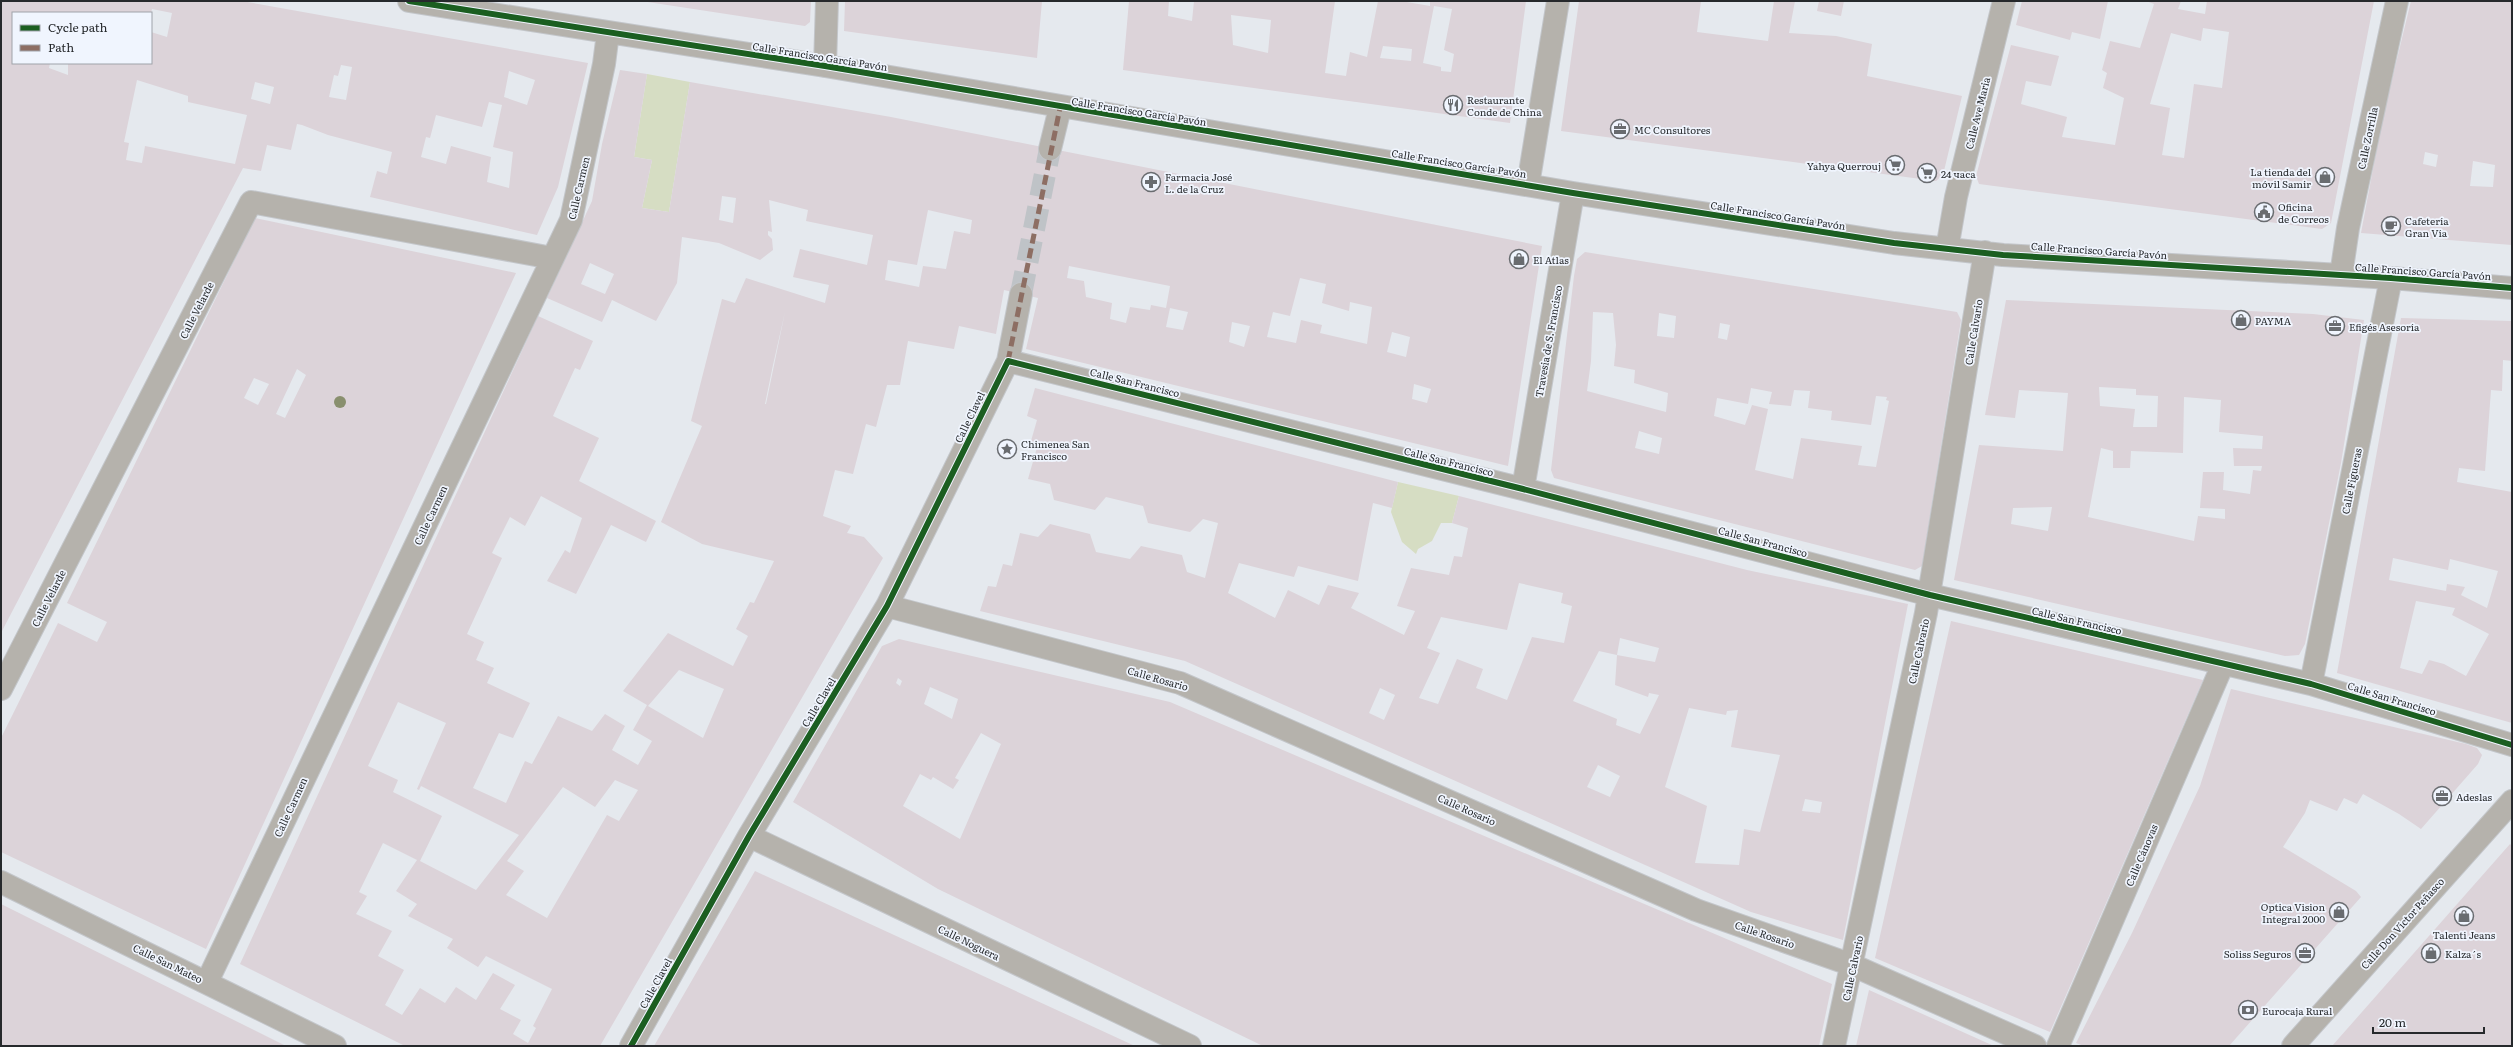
<svg xmlns="http://www.w3.org/2000/svg" width="2513" height="1047" font-family="Literata,serif">
<style>
.green{fill:#d6ddc3}
.building{fill:#dcd3d9;fill-rule:evenodd}
.lines{fill:none;stroke-linecap:round;stroke-linejoin:round}
.street-tunnel{stroke:#bfc3c7;stroke-width:22;stroke-dasharray:22 11;stroke-linecap:butt}
.street-casing{stroke:#c3c6ca;stroke-width:24}
.street{stroke:#b5b2ac;stroke-width:22}
.quiet{stroke:#8d6e63;stroke-width:5;stroke-dasharray:10 5;stroke-linecap:butt}
.cycleway-casing{stroke:#f0f5fe;stroke-width:8}
.cycleway{stroke:#1b5e20;stroke-width:6}
.tree{fill:#898f6e}
.labels{text-anchor:middle;dominant-baseline:central;stroke-width:3.5;stroke-linejoin:round;paint-order:stroke}
.street-label{font-size:10px;fill:#26292c;stroke:#f0f5fe}
.poi-label{font-size:10px;fill:#26292c;stroke:#f0f5fe;text-anchor:start}
</style>
<rect width="100%" height="100%" fill="#e5e9ee"/>
<path class="green" d="M647,74L690,82L669,212L642,208L652,160L634,157Z
M1398,482L1459,496L1452,523H1441L1432,541L1418,549L1416,554L1402,542L1391,512Z"/>
<path class="building" d="M1,1H242L588,63L558,187L537,235L370,197L377,171L387,174L392,152L328,135L302,125L297,124L291,150L267,145L261,171L243,168L1,633ZM152,9L172,13L167,37L151,32V63H68V75L49,68L50,63H13V13H151ZM341,65L352,67L346,100L329,97L334,75L338,76ZM509,71L535,80L527,105L504,97ZM137,80L188,96V102L247,115L235,164L145,146L142,163L126,160L129,143L124,142ZM255,82L274,87L270,104L251,99ZM489,102L502,105L493,147L513,152L509,188L487,182L491,157L451,146L446,164L421,157L426,137L430,138L436,115L482,127Z
M641,1H811L810,22L805,26Z
M845,1H1042L1037,58L844,31Z
M1129,1H1169L1168,16L1192,21L1194,1H1335L1325,73L1346,76L1350,52L1367,57L1378,1H1401L1430,6V1H1526L1510,123L1123,70ZM1434,6L1452,9L1444,50L1454,54L1451,72L1441,71V67L1423,63ZM1231,15L1271,20L1268,53L1233,45ZM1383,46L1412,49L1411,61L1380,58Z
M1579,1H1701L1697,32L1768,41L1774,1H1795L1789,33L1836,36L1872,44L1867,76L1962,96L1943,175L1936,181L1561,131Z
M1819,1H1844L1841,16L1817,11Z
M2022,1H2108L2100,39L2072,32L2070,40L2016,25Z
M2146,1H2181L2178,9L2205,14L2207,1H2374L2331,223L2322,229L1979,184L1976,176L2011,45L2059,56L2051,86L2026,81L2021,104L2067,117L2062,137L2115,145L2124,98L2103,88L2107,73L2102,70L2110,41L2140,48L2154,4ZM2203,28L2229,32L2222,88L2194,84L2184,158L2162,155L2170,108L2150,104L2171,33L2201,41Z
M2411,1H2512V245L2361,233L2382,121ZM2425,152L2438,155L2436,167L2423,164ZM2473,161L2495,165L2493,187L2470,186Z
M620,70L647,74L634,157L652,160L642,208L669,212L690,82L891,117L1542,246L1508,466L1026,349L1038,298L1004,290L996,334L959,326L954,349L908,341L900,385H887L876,427L866,424L853,474L835,470L823,516L851,526L847,533L864,537L883,558L600,1046H405L240,964L538,316L593,341L580,370L575,368L553,416L599,438L579,481L656,521L646,542L611,525L576,594L547,581L565,550L570,553L582,518L541,496L525,526L510,517L492,553L502,558L467,634L484,642L476,660L494,668L487,683L530,703L513,738L499,733L473,788L506,803L525,761L532,764L558,716L592,731L605,714L625,726L612,750L638,765L652,741L633,730L647,705L623,691L668,633L733,666L748,636L736,629L750,602L754,603L774,561L702,544L661,522L702,426L691,421L722,299L735,303L746,278L825,303L829,285L793,277L800,249L867,265L873,235L806,221L808,210L769,200L772,232L768,231V235L772,239L773,250L760,260L719,243L682,237L677,283L656,321L612,300L602,322L547,298L592,201L602,144ZM722,196L736,198L733,223L719,220ZM928,210L972,220L970,234L954,231L946,269L923,266L919,287L885,280L888,260L917,265ZM590,263L614,274L605,294L581,284ZM1069,266L1170,286L1166,308L1151,305L1150,310L1130,307L1126,323L1110,319L1112,303L1086,297L1084,281L1067,278ZM1300,278L1326,284L1322,303L1349,311L1350,302L1372,307L1367,344L1320,333L1322,325L1301,320L1296,343L1267,337L1273,312L1290,316ZM1170,308L1188,312L1183,330L1166,327ZM785,312L766,404H765L773,365ZM1232,322L1250,326L1244,347L1229,342ZM1392,332L1410,337L1406,357L1387,352ZM1414,384L1431,389L1427,403L1412,399ZM679,670L724,689L703,738L648,706ZM398,702L446,723L417,789L419,790L421,786L519,835L476,890L420,861L442,816L393,792L398,780L368,766ZM615,780L638,790L619,821L607,815L547,918L506,895L524,871L507,861L563,787L595,807ZM383,843L417,860L396,891L417,904L408,916L453,939L447,948L478,967L486,956L552,989L533,1026L536,1028L528,1043L513,1034L521,1020L500,1009L515,985L493,973L476,1000L456,987L445,1003L420,988L402,1015L385,1005L404,970L378,956L392,931L356,914L367,896L359,892Z
M255,218L516,273L206,949L1,852V738L58,623L97,642L107,622L67,603ZM297,369L306,375L285,418L276,414ZM254,378L269,384L258,405L244,398Z
M1585,252L1957,312L1961,320L1922,566L1915,570L1554,478L1551,470L1574,276L1577,259ZM1593,312L1613,313L1616,345L1614,366L1635,370L1634,383L1668,393L1666,412L1587,391L1591,361ZM1659,313L1676,316L1674,338L1657,336ZM1720,323L1730,325L1727,340L1718,338ZM1751,388L1772,392L1769,404L1791,406L1794,390L1810,391L1808,408L1832,411L1831,420L1871,425L1876,396L1887,397L1886,400L1889,401L1876,467L1858,465L1862,446L1801,438L1793,479L1755,470L1768,409L1752,405L1745,425L1714,416L1717,398L1748,404ZM1639,431L1662,438L1659,454L1635,448Z
M2006,300L2313,314L2364,320L2341,463L2305,644L2299,655L2285,656L1954,580L1979,445L2063,451L2068,393L2019,390L2015,418L1985,415ZM2099,387L2136,389V395L2158,396L2157,427H2133L2135,409L2100,406ZM2184,397L2221,400L2219,432L2263,436L2262,449L2233,448L2234,466H2262L2261,471L2253,470L2250,494L2223,490L2224,472H2203L2200,508L2225,509V519L2198,516L2194,541L2088,517L2101,448L2113,451V468H2130L2131,451L2183,453ZM2052,507L2048,531L2011,524L2013,508Z
M2401,318L2512,321V361L2503,360L2502,391L2491,390L2485,471L2459,468L2457,482L2512,492V723L2337,673ZM2393,558L2448,570L2450,559L2498,571L2487,608L2461,595L2465,587L2447,584L2446,591L2389,580ZM2416,601L2455,608L2452,615L2489,634L2466,676L2444,664L2429,660L2422,674L2400,668Z
M1035,388L1398,482L1392,508L1373,503L1358,581L1298,566L1294,577L1239,563L1228,593L1275,618L1288,590L1319,605L1328,585L1359,593L1351,608L1404,635L1415,611L1397,606L1411,568L1449,575L1454,556L1462,557L1468,528L1452,523L1459,496L1747,570L1908,604L1843,940L1751,912L1185,661L980,611L988,586L996,587L1003,564L1012,566L1020,533L1038,537L1050,524L1090,534L1096,552L1130,559L1141,546L1182,555L1187,572L1205,578L1218,523L1203,519L1190,532L1148,523L1143,506L1106,497L1095,510L1054,500L1050,484L1028,479L1038,444L1031,441L1037,420L1027,416ZM1519,583L1563,593L1561,603L1572,606L1564,643L1532,637L1507,700L1476,688L1483,669L1457,659L1438,704L1419,698L1440,653L1427,648L1441,617L1507,630ZM1620,638L1659,648L1655,662L1617,655L1615,685L1648,697L1649,693L1659,695L1640,734L1616,725L1617,719L1573,701L1599,651L1617,655ZM1380,688L1395,695L1384,720L1369,713ZM1689,708L1726,715L1727,711L1738,710L1731,747L1780,755L1760,832L1744,829L1739,865L1695,863L1707,806L1665,787ZM1598,765L1620,776L1610,797L1587,787ZM1805,799L1822,802L1820,813L1802,811Z
M1951,621L2203,680L2050,1032L1875,958Z
M899,639L1170,702L1832,984L1819,1046H1263L938,889L793,802L882,646ZM898,678L902,681L900,686L896,683ZM930,687L958,699L952,719L924,704ZM981,733L1001,744L960,839L903,806L920,774L931,780L933,777L953,789L959,780L955,778Z
M2231,689L2466,744L2477,748L2482,755L2478,764L2421,829L2399,814L2363,794L2357,804L2344,798L2337,811L2310,800L2305,813L2283,847L2356,891L2361,897L2229,1046H2084L2076,1043L2132,933L2200,786Z
M2510,844L2512,846V1046H2332Z
M755,871L1135,1046H654Z
M1,904L286,1046H1Z
M1869,990L1994,1046H1856Z"/>
<g class="lines">
<path class="street-tunnel" d="M1021,294L1050,149"/>
<defs>
<path id="street" d="M409,1L825,66L1573,193L1894,243L2003,255L2391,278L2512,288
M825,66L827,1
M1050,149L1060,108
M1528,185L1558,1
M1947,249L1956,197L2004,1
M2341,275L2348,228L2397,1
M1008,361L1523,489L1930,595L2311,684L2512,745
M1523,489L1573,193
M887,606L1180,683L1696,910L1852,965L2035,1046
M2311,684L2391,278
M1,689L251,202L552,258
M749,836L1190,1046
M1,882L335,1046
M207,982L571,220L604,64L608,33
M631,1046L749,836L887,606L1008,361L1021,294
M1834,1046L1926,613L1985,252
M2058,1046L2223,664
M2293,1046L2512,801"/>
</defs>
<use href="#street" class="street-casing"/>
<use href="#street" class="street"/>
<path class="quiet" d="M1008,361L1060,108"/>
<defs>
<path id="cycleway" d="M409,1L825,66L1573,193L1894,243L2003,255L2391,278L2512,288
M631,1046L749,836L887,606L1008,361L1523,489L1930,595L2311,684L2512,745"/>
</defs>
<use href="#cycleway" class="cycleway-casing"/>
<use href="#cycleway" class="cycleway"/>
</g>
<circle class="tree" cx="340" cy="402" r="6"/>
<defs>
<symbol id="restaurant-ring" viewBox="-11 -11 22 22"><circle r="9.5" fill="#f0f5fe" stroke="#696c70" stroke-width="1.5"/><path d="M-5-6h1v4h1v-4h1v4h1v-4h1v5L-1.5 .5V6h-2V.5L-5-1ZM5-6V6H3V1.5H1.5Q1.5-4 5-6Z" fill="#696c70"/></symbol>
<symbol id="office-ring" viewBox="-11 -11 22 22"><circle r="9.5" fill="#f0f5fe" stroke="#696c70" stroke-width="1.5"/><path d="M-6-3h4V-5.5h4V-3h4V5H-6ZM-1-4.5V-3h2v-1.5ZM-6 0V1H6V0Z" fill="#696c70"/></symbol>
<symbol id="supermarket-ring" viewBox="-11 -11 22 22"><circle r="9.5" fill="#f0f5fe" stroke="#696c70" stroke-width="1.5"/><path d="M-6-5.5h2.5l.6 2H6L4.5 2H-2.5L-4.4-4H-6ZM-1.5 3.2a1.3 1.3 0 1 0 .1 0ZM3 3.2a1.3 1.3 0 1 0 .1 0Z" fill="#696c70"/></symbol>
<symbol id="shop-ring" viewBox="-11 -11 22 22"><circle r="9.5" fill="#f0f5fe" stroke="#696c70" stroke-width="1.5"/><path d="M-5-2.5h2.3a2.7 3.5 0 0 1 5.4 0H5L5.5 6h-11ZM-1.5-2.5h3a1.5 2.3 0 0 0-3 0Z" fill="#696c70"/></symbol>
<symbol id="pharmacy-ring" viewBox="-11 -11 22 22"><circle r="9.5" fill="#f0f5fe" stroke="#696c70" stroke-width="1.5"/><path d="M-2-6h4v4h4v4h-4v4h-4v-4h-4v-4h4Z" fill="#696c70"/></symbol>
<symbol id="civic-ring" viewBox="-11 -11 22 22"><circle r="9.5" fill="#f0f5fe" stroke="#696c70" stroke-width="1.5"/><path d="M-.6-6.5H3V-4.5H.6V-3L4-1V1h2V6H-6V1h2V-1L-.6-3ZM-1.2 2.5V6h2.4V2.5Z" fill="#696c70"/></symbol>
<symbol id="cafe-ring" viewBox="-11 -11 22 22"><circle r="9.5" fill="#f0f5fe" stroke="#696c70" stroke-width="1.5"/><path d="M-5.5-4.5H6V0H3Q3 3.5 0 3.5H-2.5Q-5.5 3.5-5.5 0ZM3-3.2v2h1.7v-2ZM-6 4.5H4V6H-6Z" fill="#696c70"/></symbol>
<symbol id="sight-ring" viewBox="-11 -11 22 22"><circle r="9.5" fill="#f0f5fe" stroke="#696c70" stroke-width="1.5"/><path d="M0-6L1.8-2.2L6-1.7L2.9 1.2L3.7 5.4L0 3.3L-3.7 5.4L-2.9 1.2L-6-1.7L-1.8-2.2Z" fill="#696c70"/></symbol>
<symbol id="bank-ring" viewBox="-11 -11 22 22"><circle r="9.5" fill="#f0f5fe" stroke="#696c70" stroke-width="1.5"/><path d="M-6-4H6V4H-6ZM0-2.3a2.3 2.3 0 1 0 0 4.6a2.3 2.3 0 1 0 0-4.6Z" fill="#696c70"/></symbol>
</defs>
<g fill-rule="evenodd">
<use href="#restaurant-ring" x="1442" y="94" width="22" height="22"/>
<use href="#office-ring" x="1609" y="118" width="22" height="22"/>
<use href="#supermarket-ring" x="1884" y="154" width="22" height="22"/>
<use href="#supermarket-ring" x="1916" y="162" width="22" height="22"/>
<use href="#shop-ring" x="2314" y="166" width="22" height="22"/>
<use href="#pharmacy-ring" x="1140" y="171" width="22" height="22"/>
<use href="#civic-ring" x="2253" y="201" width="22" height="22"/>
<use href="#cafe-ring" x="2380" y="215" width="22" height="22"/>
<use href="#shop-ring" x="1508" y="248" width="22" height="22"/>
<use href="#shop-ring" x="2230" y="309" width="22" height="22"/>
<use href="#office-ring" x="2324" y="315" width="22" height="22"/>
<use href="#sight-ring" x="996" y="438" width="22" height="22"/>
<use href="#office-ring" x="2431" y="785" width="22" height="22"/>
<use href="#shop-ring" x="2328" y="901" width="22" height="22"/>
<use href="#shop-ring" x="2453" y="905" width="22" height="22"/>
<use href="#office-ring" x="2294" y="942" width="22" height="22"/>
<use href="#shop-ring" x="2420" y="942" width="22" height="22"/>
<use href="#bank-ring" x="2237" y="999" width="22" height="22"/>
</g>
<g class="labels">
<g class="street-label">
<text transform="translate(820 56) rotate(9)">Calle Francisco García Pavón</text>
<text transform="translate(1139 111) rotate(9)">Calle Francisco García Pavón</text>
<text transform="translate(1977 113) rotate(-76)">Calle Ave Maria</text>
<text transform="translate(2367 138) rotate(-78)">Calle Zorrilla</text>
<text transform="translate(1459 163) rotate(9)">Calle Francisco García Pavón</text>
<text transform="translate(578 188) rotate(-77)">Calle Carmen</text>
<text transform="translate(1778 215) rotate(9)">Calle Francisco García Pavón</text>
<text transform="translate(2099 250) rotate(4)">Calle Francisco García Pavón</text>
<text transform="translate(2423 271) rotate(4)">Calle Francisco García Pavón</text>
<text transform="translate(196 310) rotate(-63)">Calle Velarde</text>
<text transform="translate(1973 332) rotate(-81)">Calle Calvario</text>
<text transform="translate(1548 341) rotate(-80)">Travesia de S. Francisco</text>
<text transform="translate(1135 382) rotate(14)">Calle San Francisco</text>
<text transform="translate(969 417) rotate(-64)">Calle Clavel</text>
<text transform="translate(1449 461) rotate(14)">Calle San Francisco</text>
<text transform="translate(2351 481) rotate(-79)">Calle Figueras</text>
<text transform="translate(430 515) rotate(-65)">Calle Carmen</text>
<text transform="translate(1763 541) rotate(15)">Calle San Francisco</text>
<text transform="translate(48 598) rotate(-63)">Calle Velarde</text>
<text transform="translate(2077 620) rotate(13)">Calle San Francisco</text>
<text transform="translate(1918 651) rotate(-78)">Calle Calvario</text>
<text transform="translate(1158 678) rotate(16)">Calle Rosario</text>
<text transform="translate(2392 698) rotate(17)">Calle San Francisco</text>
<text transform="translate(818 702) rotate(-59)">Calle Clavel</text>
<text transform="translate(290 807) rotate(-65)">Calle Carmen</text>
<text transform="translate(1467 809) rotate(24)">Calle Rosario</text>
<text transform="translate(2141 855) rotate(-67)">Calle Cánovas</text>
<text transform="translate(2402 923) rotate(-48)">Calle Don Víctor Peñasco</text>
<text transform="translate(1765 934) rotate(19)">Calle Rosario</text>
<text transform="translate(969 942) rotate(26)">Calle Noguera</text>
<text transform="translate(168 963) rotate(26)">Calle San Mateo</text>
<text transform="translate(1852 968) rotate(-78)">Calle Calvario</text>
<text transform="translate(655 983) rotate(-61)">Calle Clavel</text>
</g>
<g class="poi-label">
<text x="1467" y="99">Restaurante<tspan x="1467" dy="12">Conde de China</tspan></text>
<text x="1634" y="129">MC Consultores</text>
<text x="1881" y="165" text-anchor="end">Yahya Querrouj</text>
<text x="2311" y="171" text-anchor="end">La tienda del<tspan x="2311" dy="12">móvil Samir</tspan></text>
<text x="1941" y="173">24 часа</text>
<text x="1165" y="176">Farmacia José<tspan x="1165" dy="12">L. de la Cruz</tspan></text>
<text x="2278" y="206">Oficina<tspan x="2278" dy="12">de Correos</tspan></text>
<text x="2405" y="220">Cafetería<tspan x="2405" dy="12">Gran Vía</tspan></text>
<text x="1533" y="259">El Atlas</text>
<text x="2255" y="320">PAYMA</text>
<text x="2349" y="326">Efigés Asesoría</text>
<text x="1021" y="443">Chimenea San<tspan x="1021" dy="12">Francisco</tspan></text>
<text x="2456" y="796">Adeslas</text>
<text x="2325" y="906" text-anchor="end">Optica Vision<tspan x="2325" dy="12">Integral 2000</tspan></text>
<text x="2464" y="934" text-anchor="middle">Talenti Jeans</text>
<text x="2291" y="953" text-anchor="end">Soliss Seguros</text>
<text x="2445" y="953">Kalza´s</text>
<text x="2262" y="1010">Eurocaja Rural</text>
</g>
</g>
<rect width="2513" height="1047" fill="none" stroke="#26292c" stroke-width="4"/>
<rect x="12" y="12" width="140" height="52" fill="#f0f5fe" stroke="#9fa3aa"/>
<rect x="20" y="25" width="20" height="6" fill="#1b5e20" stroke="#9fa3aa"/>
<text x="48" y="32" font-size="12" fill="#26292c">Cycle path</text>
<rect x="20" y="45" width="20" height="6" fill="#8d6e63" stroke="#9fa3aa"/>
<text x="48" y="52" font-size="12" fill="#26292c">Path</text>
<path d="M2373 1027v6h111v-6" fill="none" stroke="#26292c" stroke-width="2"/>
<text x="2379" y="1027" font-size="12" fill="#26292c" stroke="#f0f5fe" stroke-width="3" paint-order="stroke">20 m</text>
</svg>
